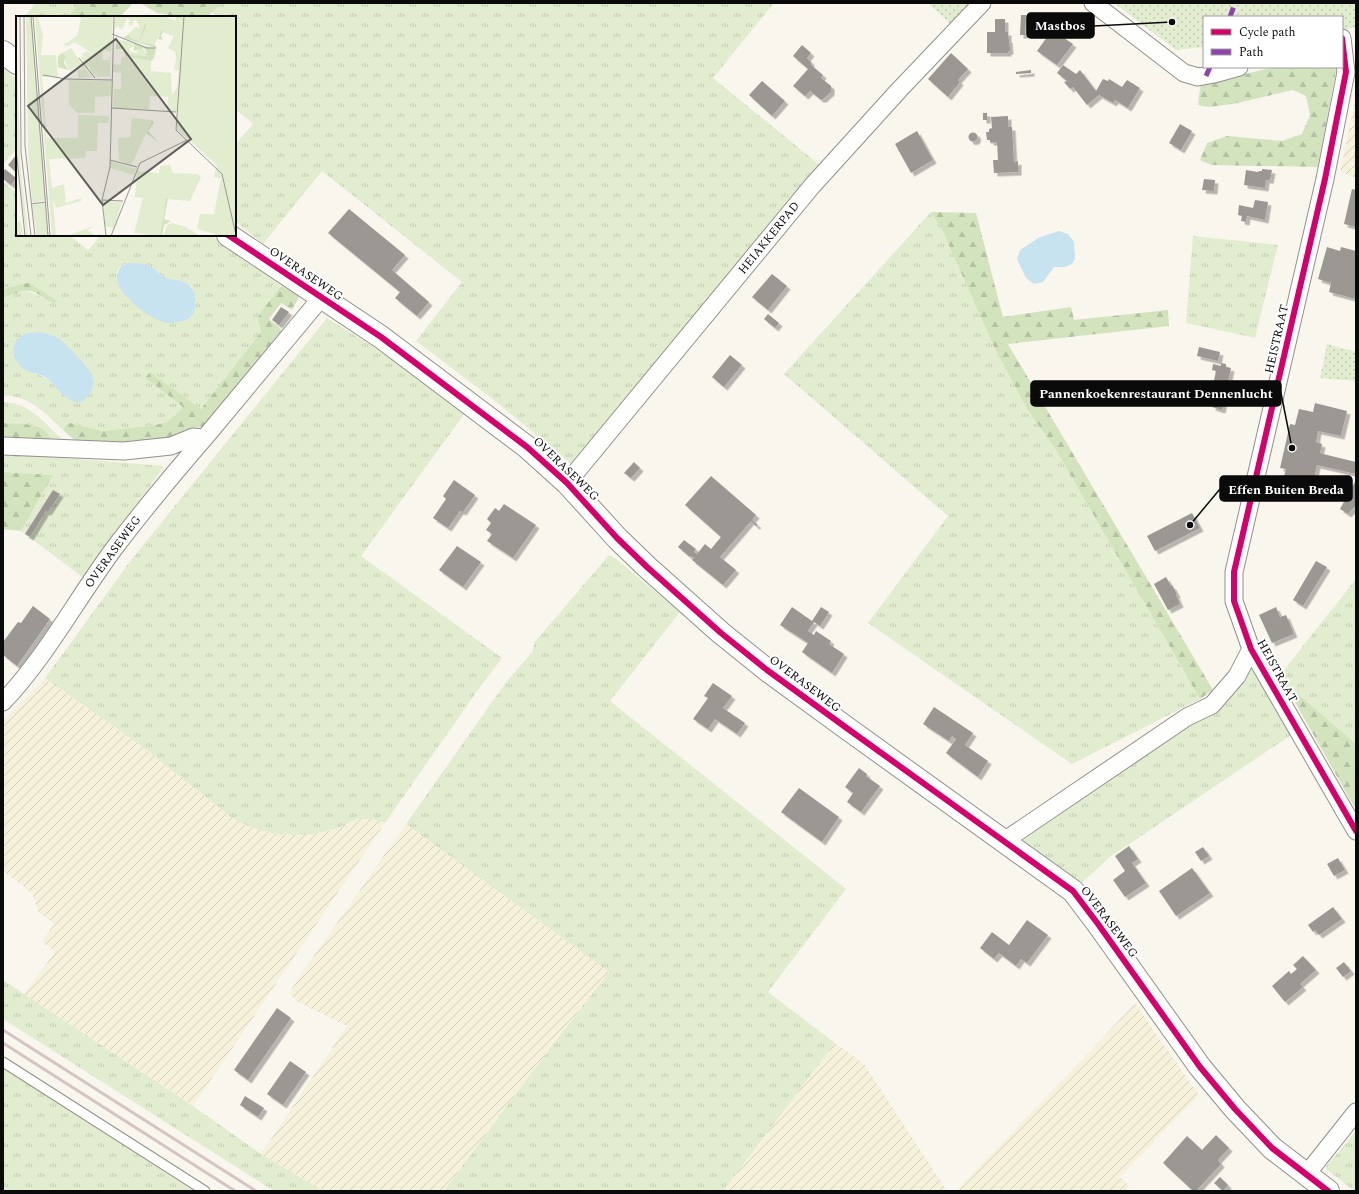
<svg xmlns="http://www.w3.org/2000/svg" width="1359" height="1194" font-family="Spectral,serif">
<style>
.farmland{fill:url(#farmland-furrows)}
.grass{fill:url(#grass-tufts);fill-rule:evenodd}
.forest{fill:url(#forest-firs)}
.park{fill:url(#park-dots)}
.water{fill:#c7e3f0}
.building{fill:#9b9894;filter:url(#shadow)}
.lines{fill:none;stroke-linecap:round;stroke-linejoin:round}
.service-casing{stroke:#92908d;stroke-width:11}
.minor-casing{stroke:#92908d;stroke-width:19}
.tertiary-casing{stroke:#92908d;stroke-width:24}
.service{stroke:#fefefc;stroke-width:9}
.minor{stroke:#fefefc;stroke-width:17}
.tertiary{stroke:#fefefc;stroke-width:22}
.rail{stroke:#d4c5c4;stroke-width:3}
.quiet{stroke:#8e44ad;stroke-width:5;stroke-dasharray:10 5;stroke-linecap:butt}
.cycleway-casing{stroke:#fff;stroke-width:8}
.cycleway{stroke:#d6006c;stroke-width:6}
.labels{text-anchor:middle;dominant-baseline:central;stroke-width:4;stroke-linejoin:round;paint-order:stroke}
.street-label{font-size:12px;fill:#0a0a0a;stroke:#fff}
.inset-road{fill:none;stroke:#999893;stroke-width:1}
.view{fill:#5e5d5a;fill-opacity:0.15;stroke:#5e5d5a;stroke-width:2}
.inset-edge{fill:none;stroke:#0a0a0a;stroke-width:2}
.leader{fill:none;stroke:#0a0a0a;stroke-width:1.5}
.callout-dot{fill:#0a0a0a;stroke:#fff;stroke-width:1.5}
.callout{fill:#0a0a0a;stroke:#0a0a0a;stroke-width:1.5}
.callout-label{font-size:13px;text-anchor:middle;font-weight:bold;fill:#fff}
</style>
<defs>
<pattern id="farmland-furrows" width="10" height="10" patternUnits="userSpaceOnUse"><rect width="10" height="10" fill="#f5f1db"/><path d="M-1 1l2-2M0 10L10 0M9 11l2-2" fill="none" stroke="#d1cdbb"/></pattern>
<pattern id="grass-tufts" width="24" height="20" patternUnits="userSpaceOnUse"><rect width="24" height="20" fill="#e2edcf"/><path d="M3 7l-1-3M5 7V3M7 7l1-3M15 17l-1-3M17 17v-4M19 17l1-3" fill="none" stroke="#c1cab0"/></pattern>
<pattern id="forest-firs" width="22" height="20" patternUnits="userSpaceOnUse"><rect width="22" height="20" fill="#d3e3be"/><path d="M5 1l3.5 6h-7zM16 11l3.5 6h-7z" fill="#b4c1a2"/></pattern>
<pattern id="park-dots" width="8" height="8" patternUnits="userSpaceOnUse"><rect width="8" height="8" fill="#e2edcf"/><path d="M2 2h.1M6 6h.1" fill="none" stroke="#c1cab0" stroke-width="1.8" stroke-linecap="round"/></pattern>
<filter id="shadow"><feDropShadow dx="3.5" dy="3.5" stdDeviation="0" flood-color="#0004"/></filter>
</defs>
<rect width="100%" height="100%" fill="#f9f6ee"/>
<path class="farmland" d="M1356,97V178L1340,172Z
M45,678L140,745L232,818L253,828L272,833L293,835L313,834L335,829L358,819H373L385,823L193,1106L24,994L55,952L42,942L54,924L38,911L32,893L3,871V721Z
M406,824L609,972L541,1060L444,1191H323L261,1154L347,1026L296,1001L290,993L293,986Z
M1135,1004L1199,1095L1120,1177L1129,1186L1125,1191H956Z
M835,1043L864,1064L947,1191H723Z"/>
<path class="grass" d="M36,3H80L68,17H24Z
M222,3H774L713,78L822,167L576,468L494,400L416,341L462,282L322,171L263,244L235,221V145L253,124L235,109V17H216L212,12Z
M3,68L17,79V148L3,165Z
M3,182L17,193V235H69L88,250L101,235H211L281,286L262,310L259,318L261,332L201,409L150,372L145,378L182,406V409L167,422L155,425L102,431L70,423L64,426V431C47,415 28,394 3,396V298C27,290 26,288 48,301L25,283L3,289ZM124,264L152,267L163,277L185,282L192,287L196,304L130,301C122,291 108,273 124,264ZM26,371L93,377L92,390L67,398C53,384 47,375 26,371Z
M931,212L943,232L995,349L1027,409L1056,450L1200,699L1072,764L868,623L948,516L784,374Z
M1193,236L1278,245L1255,338L1186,323Z
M327,318L388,356L465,413L361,556L502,658L475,694L385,823L373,819H358L335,829L313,834L293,835L272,833L253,828L232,818L140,745L45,678L132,559Z
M3,402C32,403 46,425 66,443H52C48,421 20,424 3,423Z
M3,453L164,466L85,579L21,531L53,475L3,472Z
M609,555L616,559L680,612L610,701L846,889L768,992L835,1043L723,1191H444L541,1060L609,972L406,824L504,685L533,651L534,643Z
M1356,579V744L1283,681L1280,675Z
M1252,657L1291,735L1110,857L1077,887L1018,841L1094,791L1231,696Z
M3,980L193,1106L261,1154L323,1191H274L3,1019Z
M3,1067L198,1191H3Z
M1356,1131V1191H1354L1325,1168Z"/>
<path class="forest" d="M80,3H133L120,17H68Z
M140,3H222L207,17H182L157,13Z
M1275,67H1335L1336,70L1318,167L1211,165L1200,160L1207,143L1227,136L1282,141L1302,134L1310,115L1306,96L1293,90L1233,104L1208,107L1198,105L1201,81L1219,80Z
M931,212L976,213L1003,317L1071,307L1074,320L1168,310L1169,326L1008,344L1213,690L1200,699L1056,450L1027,409L995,349L943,232Z
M25,283L31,284L57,301L54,303C47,301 41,295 34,292C24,288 13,295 3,298V289Z
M281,286L296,293L299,297L292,310L281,303L269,319L282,330L204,426L185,430L171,437L152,444L76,441L64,431C64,426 65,424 70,423L102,431L155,425L167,422L182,409V406L145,378L150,372L201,409L261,332L258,318L262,310Z
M3,423C20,424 48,421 52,443L3,440Z
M3,472L53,475L21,531L3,529Z
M1283,681L1356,744V810Z"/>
<path class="park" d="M928,3H978L957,30Z
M1114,3H1356V27L1342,30V17H1204V47L1176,50Z
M1327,344L1356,352V385L1354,381L1320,378Z"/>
<path class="water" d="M1059,231L1068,234L1074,242L1075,259L1072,264L1065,267H1054L1043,282L1034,284L1026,278L1017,259L1020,250L1040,237Z
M135,263C141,264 148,264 153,268C158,271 161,276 167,278C174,280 182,280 188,284C197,291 199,312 188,319C183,322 175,322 170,323C154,324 109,290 118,272C119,269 121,266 123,265C127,263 131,263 135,263Z
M40,332C47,334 55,335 61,340C68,346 91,369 93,378C95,389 89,396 82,402C63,403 57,384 43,376C37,373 30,373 25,370C11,361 8,341 25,334C30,332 36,333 40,332Z"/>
<path class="building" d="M1021,15H1026L1025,35H1020Z
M995,19H1005V32H1008V39H1009L1010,51H1008V53H987V32H995Z
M1052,30L1073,44L1057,65L1037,51Z
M802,45L811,53L807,58L811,62V65L823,75L821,78L831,86V92L823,99H820L810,91L805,96L793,86L808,69L793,56Z
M951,53L968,69L958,80L960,82L948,97L928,79Z
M1063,65L1076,74L1080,70L1096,91L1103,79L1108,81L1109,79L1122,87L1127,80L1140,88L1128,108L1115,100L1113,103L1099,95L1087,105L1073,87L1070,89L1064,82L1067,81L1057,73Z
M1031,70V73L1016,74V72Z
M762,81L785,101L772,116L749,95Z
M983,113H987V120H983Z
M1008,116V127H1012L1014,162L1018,161V172L994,173L993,160H998L997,142H990V140H987L986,132H989V129L992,128L991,117Z
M1180,124L1192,131L1181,150L1169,143Z
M917,131L933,160L911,173L895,144Z
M968.5 137a4.5 4.5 0 1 1 9 0a4.5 4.5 0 1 1-9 0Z
M17,154V173L8,165Z
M5,169L16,178L11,185L3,179V172Z
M1262,169L1272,170L1270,180H1266L1265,188L1244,185L1246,170L1258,172L1259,171H1262Z
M1204,179L1215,180L1214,191L1202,190Z
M1352,189L1356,190V227L1344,224Z
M1255,200L1268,202L1265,220L1247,216L1246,222L1241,221L1242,216L1238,215L1239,205L1253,208Z
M349,209L405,255L392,270L429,302L417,316L395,298L400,292L328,233Z
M1327,247L1340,251L1341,247L1356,251V299L1329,292L1331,283L1318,279Z
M772,274L787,286L768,310L752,297Z
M281,307L289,312L279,325L272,320Z
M768,314L779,323L775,328L764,319Z
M1199,347L1220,352L1218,361L1197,356Z
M730,355L742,365L724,387L712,377Z
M1221,363L1226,364V367L1231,368L1222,410L1212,407L1213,399H1210L1216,371L1212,370L1213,364L1221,366Z
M1315,403L1347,411L1341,436L1318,431L1316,442L1322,444L1320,453L1323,454L1356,462V474L1317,465L1310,496L1282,483L1286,469L1280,468L1290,424L1295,425L1299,409L1313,412Z
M634,462L640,468L631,478L624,473Z
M711,476L756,515L752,520L758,525L756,526L751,521L720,557L736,570L723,585L692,560L694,558L691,556L690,557L678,547L684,540L696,549L694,552L697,554L705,544L711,549L721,537L685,505Z
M454,480L475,495L463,512L460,511L448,528L433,518L446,499L443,496Z
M1356,480V505L1348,514L1340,509Z
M53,490L60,494L48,512L46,511L30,537L25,534Z
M504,504L536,525L513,558L487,541L492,534L486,530L491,523L487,519L495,508L499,511Z
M1192,513L1200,528L1155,551L1147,536Z
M457,546L481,562L463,587L439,570Z
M1316,561L1327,567L1303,606L1293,600Z
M1166,577L1171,586L1172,585L1177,594L1176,595L1180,604L1168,610L1154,584Z
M33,606L50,619L17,666L3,655V642L18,622L21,623Z
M792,607L812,621L821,607L829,612L820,626L814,622L808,631L814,635L816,631L831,641L829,644L844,654L832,673L802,652L808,643L780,625Z
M1276,607L1280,617L1286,615L1294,634L1272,643L1259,615Z
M713,683L732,696L723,708L745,723L737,734L715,719L708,729L693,719L708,698L704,696Z
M934,707L973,733L965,745L988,761L978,777L946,753L956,739L952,736L949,741L923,724Z
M859,768L867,774L866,776L880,786L861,812L847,802L853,793L845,787Z
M799,788L839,817L822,842L781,812Z
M1129,846L1138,859L1132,863L1146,883L1125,897L1113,880L1125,871L1115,856Z
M1203,847L1209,856L1201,861L1195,852Z
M1338,858L1345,870L1334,876L1327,864Z
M1192,868L1210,893L1176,916L1159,891Z
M1333,907L1342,919L1319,935L1315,930L1313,932L1308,925Z
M1027,920L1048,935L1027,963L1021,959L1016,966L999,953L994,959L980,948L992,932L1009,945Z
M1303,956L1316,970L1300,984L1303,987L1285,1002L1272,986L1289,971L1291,974L1297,969L1293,965Z
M1344,962L1351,971L1343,977L1336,968Z
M277,1008L291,1018L248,1080L234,1070Z
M290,1061L306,1072L283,1105L267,1094Z
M245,1096L264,1108L258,1117L240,1105Z
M1216,1135L1229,1148L1218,1160L1221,1164L1196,1191H1193L1163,1163L1187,1136L1202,1150Z
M1220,1177L1228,1185L1223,1191L1214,1183Z"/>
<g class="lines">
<defs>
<path id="service" d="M3,1062L205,1191"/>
<path id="minor" d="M1093,3L1184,73L1198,77L1214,74L1239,67
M1342,38L1346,72L1325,179L1234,572V601L1251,649L1356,831
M3,446L124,451L171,446L193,437L204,438
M567,483L812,186L900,89L982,3
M3,702C46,657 76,600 113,550C143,510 175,472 207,435C245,389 283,343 321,298
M1004,841L1187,717L1212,705L1237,676L1251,649
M1306,1175L1356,1112"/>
<path id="tertiary" d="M3,52L17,63
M228,235L381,337L527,447L567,483L617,538L647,567L721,633L767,670L848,729L1073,891L1098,924L1200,1067L1235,1109L1272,1148L1328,1191"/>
</defs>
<use href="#service" class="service-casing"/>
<use href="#minor" class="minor-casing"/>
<use href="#tertiary" class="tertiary-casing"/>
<use href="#service" class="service"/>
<use href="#minor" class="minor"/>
<use href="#tertiary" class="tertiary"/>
<path class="rail" d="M3,1030L256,1191
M3,1043L235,1191"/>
<path class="quiet" d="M1230,17L1235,3
M1206,76L1210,67"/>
<defs>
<path id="cycleway" d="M1342,38L1346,72L1325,179L1234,572V601L1251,649L1356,831
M228,235L381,337L527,447L567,483L617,538L647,567L721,633L767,670L848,729L1073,891L1098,924L1200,1067L1235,1109L1272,1148L1328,1191"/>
</defs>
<use href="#cycleway" class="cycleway-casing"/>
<use href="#cycleway" class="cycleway"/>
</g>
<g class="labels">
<g class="street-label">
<text transform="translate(769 238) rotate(-51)">HEIAKKERPAD</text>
<text transform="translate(306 274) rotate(34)">OVERASEWEG</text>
<text transform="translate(1277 339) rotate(-77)">HEISTRAAT</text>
<text transform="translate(566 469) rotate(44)">OVERASEWEG</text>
<text transform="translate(113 552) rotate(-54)">OVERASEWEG</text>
<text transform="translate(1277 671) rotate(61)">HEISTRAAT</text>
<text transform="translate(805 684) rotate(37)">OVERASEWEG</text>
<text transform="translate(1109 922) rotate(53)">OVERASEWEG</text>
</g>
</g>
<g transform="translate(16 16)">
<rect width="220" height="220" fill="#f9f6ee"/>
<path d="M0,0L4,147L12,220H10L1,147ZM10,0H15L30,184L18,187L16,185L12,134ZM19,0H22L27,20L25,39H40L42,61H26L31,122H62V99L93,100L92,107H82L81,135H70L69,142L33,143L36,172L48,168L50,187L65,182V185L40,192L37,183L40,220H36ZM61,0H97L95,36L87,33L86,44H93L95,38L94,60L81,61L80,55V59L77,58L72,49L71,53L65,41H67L66,38L71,35L81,41L59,26L52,30L47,29L61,20L65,2ZM99,0H126L129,7L123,25L115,22L113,18L119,11L124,12L121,5L118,4L116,10L112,8L114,4L111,2L106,14L102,10L98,13ZM131,8L145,14L138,30L124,27ZM105,24L118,27L116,32H113L115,36L120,37L125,31L131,38L127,42L112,39L107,30L100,29V26ZM55,32L66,48L75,61L62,62V54L68,53L64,49L53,55L46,37ZM111,40L135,45V55L155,57L156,79L161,81L134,80L133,93L97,92L98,73H105V57L96,56L97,48L105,49V42ZM53,64L95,65V80L79,81V97H61L53,88ZM116,102L136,104L115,150L103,144L102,122L114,121ZM94,145L117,152H121L117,159L94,152ZM154,149L157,157L182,158L185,161L174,185L150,183L144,220L118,217L127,182L119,181L121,155L143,157L144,150ZM87,185L106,186L98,212L89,210ZM27,187L30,188L32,220H21L16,189ZM5,205L7,220H0V207ZM156,207L169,211L184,220H147L151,209ZM80,209L71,214L80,220H51Z" fill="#e2edcf"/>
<path d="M126,0H148L145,7L160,5V1L167,0L163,47L160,43L158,20L147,16L145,20L147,24L142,23L145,14L131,8L124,26L139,29L140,32L107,22L113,18L115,22L123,25L129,7ZM118,27L140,33L138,42L135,45L109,40L107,33H100V29L107,30L112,39L129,40L131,37L128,32L118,35ZM46,37L49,40L48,47L52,54L42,51V40ZM136,104L138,107L132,115L142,126L130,117L115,150ZM150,183H152L148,203L155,205L148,209L146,220H144Z" fill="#d3e3be"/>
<path d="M125,0H147L160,5L161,2L156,0H220V220H199V218L181,213L184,198H198L205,162L198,161L201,149L161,113V96L151,95L152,81H155L161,71L163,54H158L161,37L152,32L158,20L123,5Z" fill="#e2edcf"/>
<path class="inset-road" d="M4,0L5,136L15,220M8,0L9,130L19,220M15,0L32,220M17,0L34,220M168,0L160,114L206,158L220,219M96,18L131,32H140M63,42L79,62M27,59L50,63L96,64M96,92L160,96M0,133L9,220M94,144L121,151M86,184L107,185M15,188L30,186M90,220L86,184L94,151L98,0M95,220L124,147L171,124"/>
<path class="view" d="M100,23L175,123L87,189L12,90Z"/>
<rect width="220" height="220" class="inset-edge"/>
</g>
<path class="leader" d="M1172 22L1094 26M1292 448L1281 393M1190 525L1220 489"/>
<g class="callout-dot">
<circle cx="1172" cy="22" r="4"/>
<circle cx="1292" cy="448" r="4"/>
<circle cx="1190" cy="525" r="4"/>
</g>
<g class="callout">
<rect x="1027" y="13" width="67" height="25" rx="4"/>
<rect x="1031" y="381" width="250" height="25" rx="4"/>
<rect x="1220" y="476" width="132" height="25" rx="4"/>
</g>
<g class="callout-label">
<text x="1060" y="30">Mastbos</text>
<text x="1156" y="398">Pannenkoekenrestaurant Dennenlucht</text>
<text x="1286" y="494">Effen Buiten Breda</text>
</g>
<rect width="1359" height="1194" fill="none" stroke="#0a0a0a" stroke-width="8"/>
<rect x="1203" y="16" width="140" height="52" fill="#ffffff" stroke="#9d9d9d"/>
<rect x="1211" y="29" width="20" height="6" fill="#d6006c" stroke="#9d9d9d"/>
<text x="1239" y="36" font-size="12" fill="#0a0a0a">Cycle path</text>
<rect x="1211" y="49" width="20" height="6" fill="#8e44ad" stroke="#9d9d9d"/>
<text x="1239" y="56" font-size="12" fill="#0a0a0a">Path</text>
</svg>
